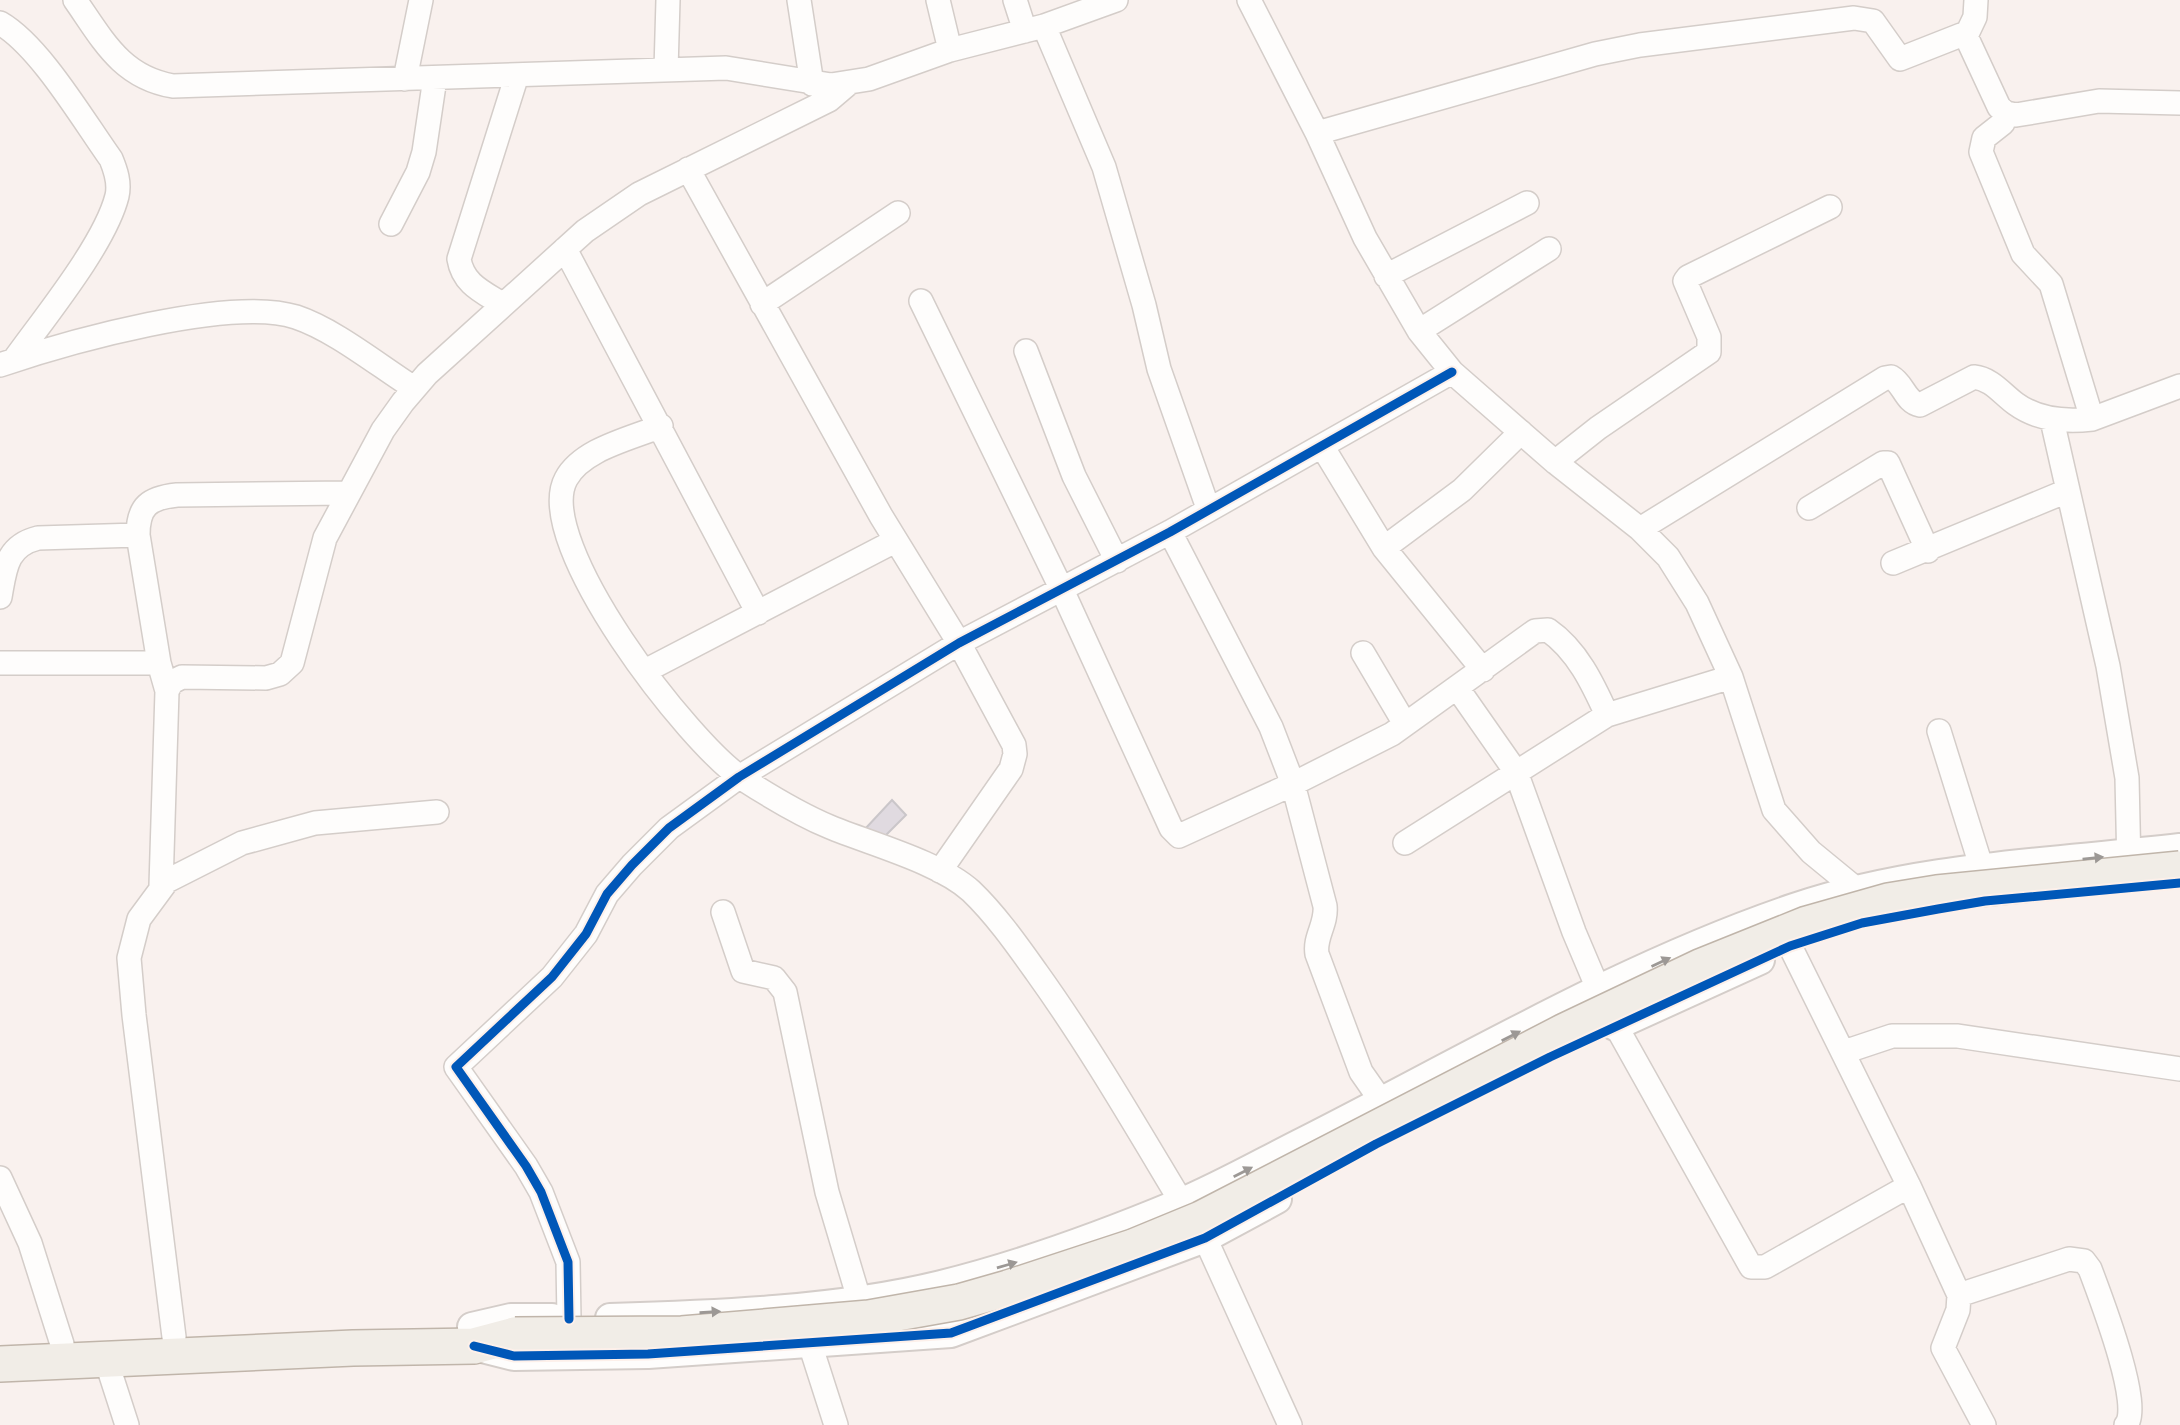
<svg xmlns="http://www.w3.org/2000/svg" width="2180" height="1425" font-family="Quicksand,sans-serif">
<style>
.building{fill:#e0dae0;stroke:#cac6c9;stroke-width:2}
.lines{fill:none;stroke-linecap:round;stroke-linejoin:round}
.minor-casing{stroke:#d4cdc9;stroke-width:26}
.tertiary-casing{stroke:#d4cdc9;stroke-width:32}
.primary-casing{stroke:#c0b5aa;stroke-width:38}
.minor{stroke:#fefdfc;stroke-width:23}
.tertiary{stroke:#fefdfc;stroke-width:28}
.primary{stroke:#f1ede7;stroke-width:35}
.primary-bridge-casing{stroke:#c0b5aa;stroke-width:38;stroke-linecap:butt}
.primary-bridge{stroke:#f1ede7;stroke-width:35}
.cycleway-casing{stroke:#fdf0ea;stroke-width:13}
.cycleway{stroke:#0057b8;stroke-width:9}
.oneway{fill:#9c9895}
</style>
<rect width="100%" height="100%" fill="#f9f1ee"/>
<path class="building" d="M892,800L906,815L879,842L865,829Z"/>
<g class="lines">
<defs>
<path id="minor" d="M75,0C103,40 121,77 173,86L726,68L831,85L869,79L950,50L1044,26L1116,0
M799,0L812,84
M938,0L950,50
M1015,0L1025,31
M1249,0L1317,133L1365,238L1419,331L1452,372L1555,462L1640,529L1668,557L1697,603L1731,677L1774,810L1811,852L1850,884L1858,906
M0,23C40,46 83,120 111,159C116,171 120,183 117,196C105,244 44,318 14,360
M1044,26L1104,167L1144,305L1159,369L1208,508
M1966,36L1975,17L1976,0
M666,70L668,0
M405,79L421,0
M2006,113L2003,123L1984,138L1981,152L2023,254L2051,284L2092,419
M1317,133L1595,54L1640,45L1854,18L1873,21L1900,59L1961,35L1966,36L1999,107L2006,113L2016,115L2099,101L2180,103
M688,169L881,516L959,643L1014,745L1015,754L1011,769L940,871
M391,224L418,172L424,152L435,78
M565,249L758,613
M1386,276L1527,203
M921,301L1062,590L1171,828L1179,836L1293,784L1392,734L1535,631L1548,630C1577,650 1593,684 1607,715
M502,304C483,292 463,284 459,259L517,75
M762,304L898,213
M1419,331L1549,249
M1026,351L1074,476L1117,561
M0,365C68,342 230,296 296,317C335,330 379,366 414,388
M2052,420L2108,666L2127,778L2129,868
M661,426C630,439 582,449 566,479C532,542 690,745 743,779C771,797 799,814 830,827C871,844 939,862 971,891C996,915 1017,945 1037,973C1090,1047 1135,1125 1182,1203
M1322,446L1384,548L1483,670
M1555,462L1598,428L1709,352V337L1685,281L1688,277L1830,207
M1809,508L1883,463H1888L1928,551
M1640,529L1885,378L1891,377C1904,384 1905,402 1920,405L1974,377C1992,379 2002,394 2016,404C2038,420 2066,422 2092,419L2180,386
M1170,532L1271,727L1293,784L1325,906C1327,924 1314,937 1317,954L1361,1072L1382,1102
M1384,548L1462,490L1521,432
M1893,563L2067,491
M0,597C5,569 6,546 38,538L138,535
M1363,653L1405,724
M0,663H159
M645,671L895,541
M1458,689L1516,772L1574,932L1599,991
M167,691L159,663L138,535C138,506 149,498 177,495L349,493
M1939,731L1982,869L1984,886
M1405,843L1607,715L1731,677
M161,886L167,691L172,682L182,677L266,678L280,674L292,663L325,538L383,430L403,402L427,374L585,231L639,194L829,100L849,83
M723,912L743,971L774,978L785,992L827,1192L859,1299
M1790,946L1909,1186L1959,1295L1958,1310L1943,1348L1984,1425
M1616,1026L1751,1267H1765L1909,1186
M1844,1052L1892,1036H1958L2180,1069
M0,1178L30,1243L62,1344
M1205,1238L1290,1425
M1959,1295L2069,1259L2084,1261L2090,1269C2100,1296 2143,1406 2126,1425
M569,1319L568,1262L541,1192L526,1166L456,1067L552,977L586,934L607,894L632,865L669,828L739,777L959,643L1170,532L1452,372
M174,1337L134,1015L129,958L139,919L167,881L242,843L315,823L437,812
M810,1344L836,1425
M106,1360L127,1425"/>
<path id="tertiary" d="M1615,1026L1760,960
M610,1318C715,1315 840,1310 941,1285C1022,1265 1101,1236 1178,1204C1221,1186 1263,1162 1305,1141C1465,1060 1623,966 1794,908C1918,866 2051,863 2180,848
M472,1327L511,1318H552
M474,1346L514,1356L648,1354L951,1333L1205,1238L1277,1199"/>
<path id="primary" d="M0,1364L353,1348L474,1346L515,1335"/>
</defs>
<use href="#minor" class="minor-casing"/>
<use href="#tertiary" class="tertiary-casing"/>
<use href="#primary" class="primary-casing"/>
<use href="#minor" class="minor"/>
<use href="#tertiary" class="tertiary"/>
<use href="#primary" class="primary"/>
<defs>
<path id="primary-bridge" d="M515,1335L682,1334L869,1318L959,1302L1008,1288L1133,1247L1201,1219L1565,1031L1700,967L1807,924L1888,901L1937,893L2180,869"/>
</defs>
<use href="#primary-bridge" class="primary-bridge-casing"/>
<use href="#primary-bridge" class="primary-bridge"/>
<defs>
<path id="cycleway" d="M569,1319L568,1262L541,1192L526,1166L456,1067L552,977L586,934L607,894L632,865L669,828L739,777L959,643L1170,532L1452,372
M474,1346L514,1356L648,1354L951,1333L1205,1238L1376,1144L1550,1057L1790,946L1862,923L1938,909L1985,901L2180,883"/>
</defs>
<use href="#cycleway" class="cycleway-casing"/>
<use href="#cycleway" class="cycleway"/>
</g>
<defs><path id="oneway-solid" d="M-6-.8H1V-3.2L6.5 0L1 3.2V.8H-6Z" transform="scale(1.75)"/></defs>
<g class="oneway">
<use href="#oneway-solid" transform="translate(2093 858) rotate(-6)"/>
<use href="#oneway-solid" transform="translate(1661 962) rotate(-25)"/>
<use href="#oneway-solid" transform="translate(1511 1036) rotate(-27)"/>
<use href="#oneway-solid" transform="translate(1243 1172) rotate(-27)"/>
<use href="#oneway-solid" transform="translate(1007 1265) rotate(-16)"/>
<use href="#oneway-solid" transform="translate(710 1312) rotate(-4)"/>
</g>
</svg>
